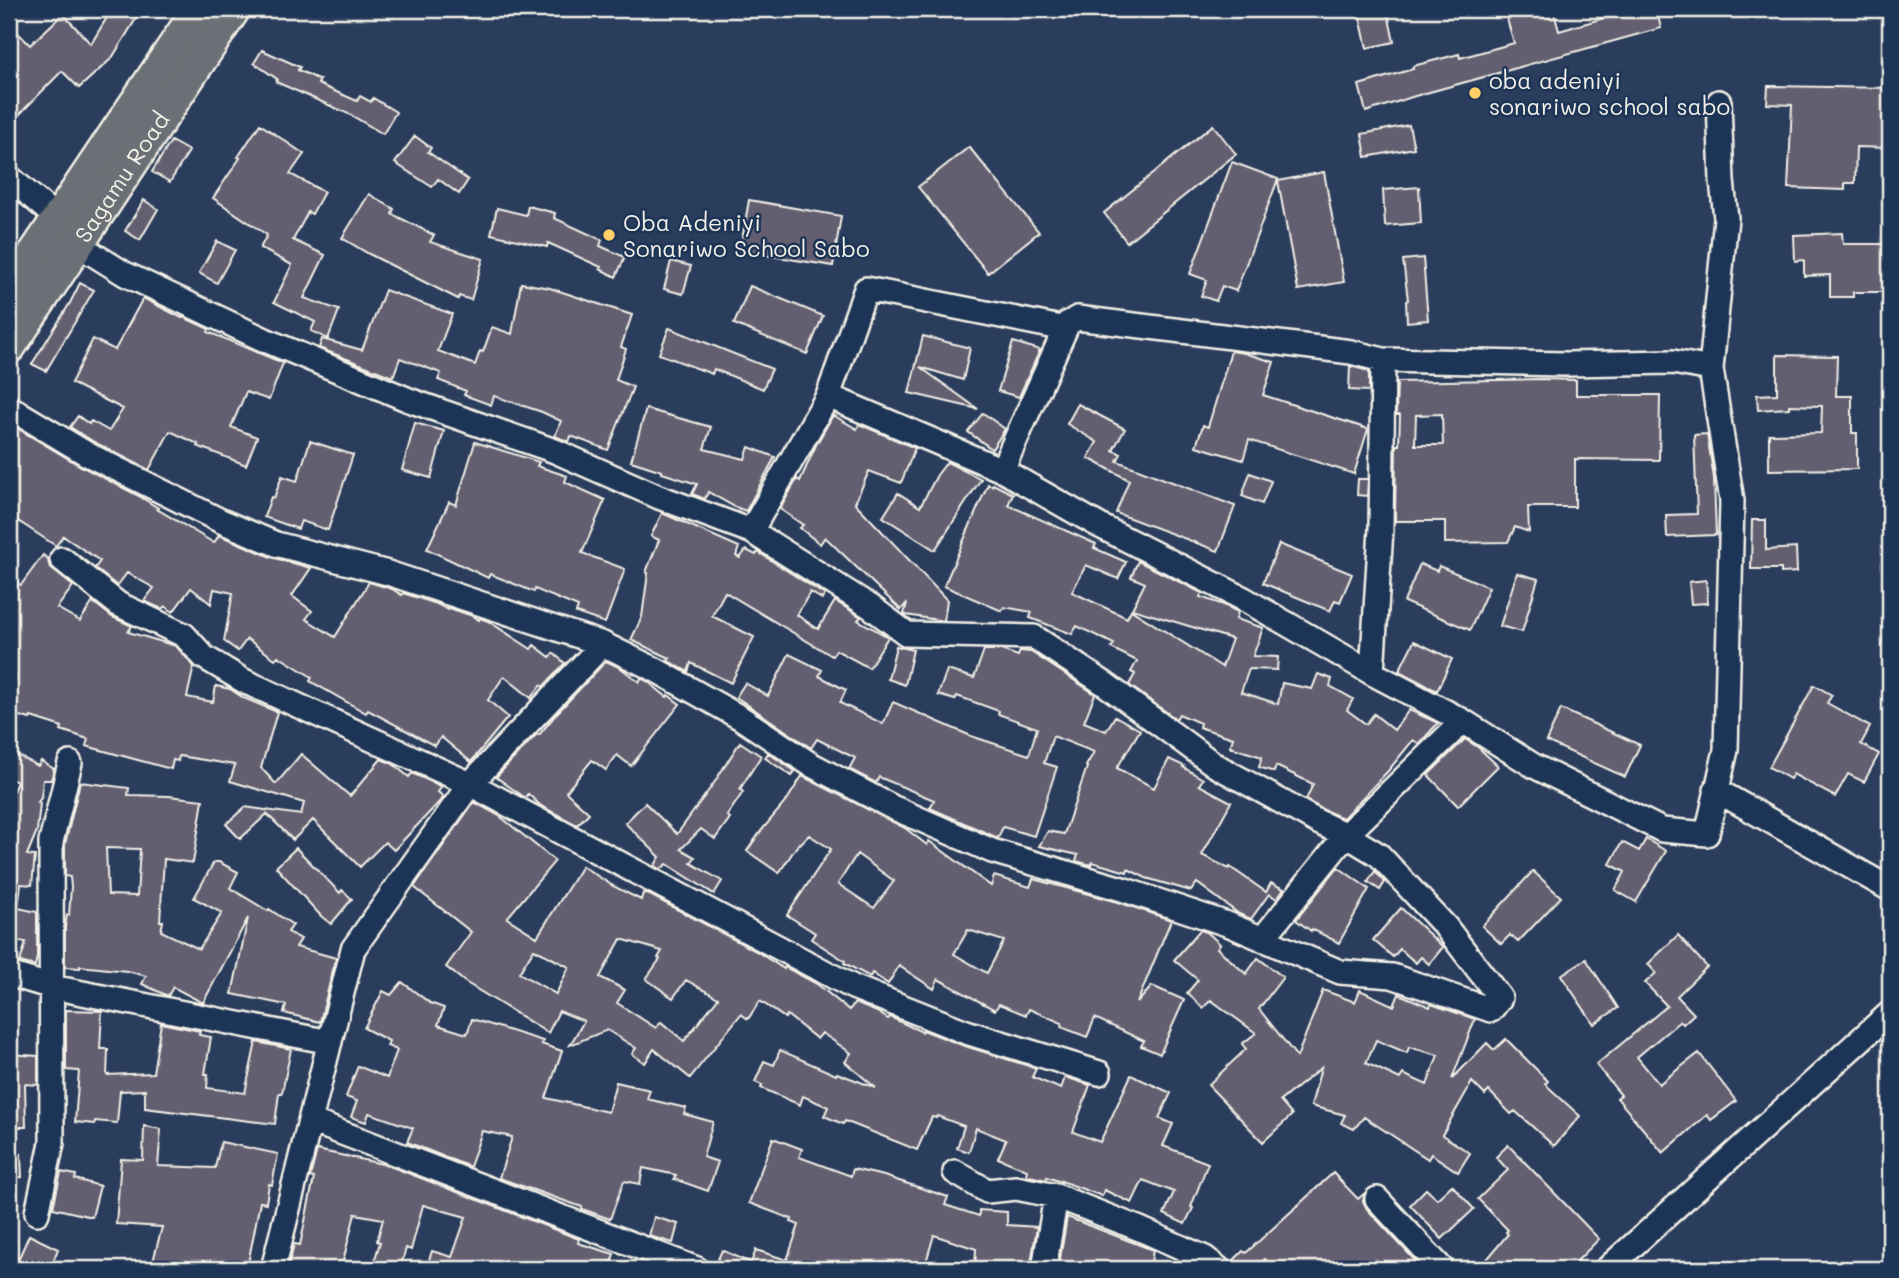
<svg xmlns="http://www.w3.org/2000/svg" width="1899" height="1278" font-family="Mali,sans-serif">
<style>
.building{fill:#635f71;stroke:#f4f1e8;stroke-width:2;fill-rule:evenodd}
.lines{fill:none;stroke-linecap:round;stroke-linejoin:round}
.minor-casing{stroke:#f4f1e8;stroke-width:28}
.highway-casing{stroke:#f4f1e8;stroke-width:38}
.minor{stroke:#1d3557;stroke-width:23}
.highway{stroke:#6a7074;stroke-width:33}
.poi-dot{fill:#ffd166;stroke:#1d3557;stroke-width:2.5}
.labels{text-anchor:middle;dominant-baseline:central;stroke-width:5;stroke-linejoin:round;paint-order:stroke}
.poi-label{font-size:23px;fill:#f4f1e8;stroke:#1d3557;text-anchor:start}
.street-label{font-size:23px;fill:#f4f1e8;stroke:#1d3557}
</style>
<rect width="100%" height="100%" fill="#2b3d5c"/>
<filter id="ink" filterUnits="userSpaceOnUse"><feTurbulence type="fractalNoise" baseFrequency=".0143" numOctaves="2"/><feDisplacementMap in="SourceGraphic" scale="14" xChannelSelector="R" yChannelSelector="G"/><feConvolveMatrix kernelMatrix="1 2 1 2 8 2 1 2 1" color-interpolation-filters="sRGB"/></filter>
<g filter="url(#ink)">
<path class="building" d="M112,9H142L112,58L79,88L62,71L9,125V36L15,30L30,45L63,14L91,44Z
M1358,9H1387L1394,42L1367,48Z
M1504,9H1553L1559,31L1635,9H1656L1661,28L1415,96L1366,112L1359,85L1413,69V66L1459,54L1460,58L1514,43Z
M262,50L300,67L298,70L320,80L318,84L357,101L360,96L371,102L373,98L396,112L383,134L349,114L276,82L277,79L254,63Z
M1768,86L1890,88V148L1856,147L1855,183H1845V190L1788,188L1792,105L1767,104Z
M260,124L304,154L290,174L324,192L312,214L308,212L293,240L325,255L304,298L339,310L328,339L311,331L315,322L274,302L292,265L260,248L267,235L213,198L240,158L238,157Z
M1213,125L1236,154L1127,242L1104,213Z
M1409,125L1414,148L1366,157L1362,134Z
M415,136L431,148L428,152L468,180L459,194L438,179L432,187L395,163Z
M171,141L189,151L170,182L152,172Z
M969,147L1039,232L988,273L918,187Z
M1232,162L1278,179L1236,291L1222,286L1216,301L1201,296L1207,280L1190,274Z
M1324,172L1344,282L1298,290L1278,181Z
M1419,187L1421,223L1385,226L1383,190Z
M369,194L394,209L392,214L434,235L430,242L483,259L471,300L459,296L458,299L369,254L342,238Z
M144,200L158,209L140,240L125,231Z
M749,200L841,216L833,266L740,251Z
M528,206L555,213L554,218L602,240L600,246L625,257L616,277L600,269L601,267L548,243L547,247L491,234L497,208L526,215Z
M1842,233L1843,244H1890V292H1853V297H1830V275L1804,276V260L1795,261L1794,235Z
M217,241L235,250L217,283L199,273Z
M1423,258L1428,320L1407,322L1406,301L1408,300L1403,260Z
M671,261L691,266L683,294L664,289Z
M80,283L94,290L46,371L32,364L70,303Z
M521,283L550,288L632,315L621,347L626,349L616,380L633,387L608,450L571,436L569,442L555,436L561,421L542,412L494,396L491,405L464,395L466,391L438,380L441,373L400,358L393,377L319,348L322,339L362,350L385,290L452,314L438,351L475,365L480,351L483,352L492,327L512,334Z
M750,286L823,316L807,354L734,324Z
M143,298L182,318L183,317L209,329L208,332L283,363L269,400L246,392L231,427L257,437L246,465L197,446L198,444L170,431L149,470L94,442L70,427L78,416L89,424L91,421L109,431L123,409L71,383L93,339L115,350Z
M669,328L772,369L763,389L714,369L712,374L659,354Z
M923,336L970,348L963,380L920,367L978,409L909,393Z
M1013,342L1040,350L1019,397L998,391Z
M1231,351L1244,353L1274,362L1263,395L1368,429L1354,474L1249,440L1243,460L1196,446L1203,425L1208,427Z
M1777,355L1837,356L1836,396H1852V433H1857V469L1769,470V434L1821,433L1822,406L1789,405V408L1758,410L1757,395L1777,394Z
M1350,366L1369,371V391L1349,390Z
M1543,379L1576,380V395H1660L1659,460L1575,459V507H1528L1529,532L1515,527L1508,542L1445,543V521H1395L1396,445H1399L1400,415H1396L1397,382ZM1442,414L1443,445H1415L1416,415Z
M1078,404L1125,429L1113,450L1121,454L1117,461L1235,506L1218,551L1116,513L1129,480L1088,458L1097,442L1067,424Z
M646,409L711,427L704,449L745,459L749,447L775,457L746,511L735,507L708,492L705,499L692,494L697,484L662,473V471L631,461Z
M983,413L1005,429L992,449L968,432Z
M833,415L857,429L859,424L915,448L901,483L869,471L855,503L947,600L944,621L906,615L904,614L907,603L901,610L825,537L820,544L800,528L803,525L780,509L797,479L800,481L816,445Z
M415,423L444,431L431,478L402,470Z
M15,427L81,466L139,496L158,508L157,509L214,543L219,535L271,557L311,568L292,596L312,611L306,619L335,637L369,582L392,589L402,595L403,593L437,604L448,610L449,608L473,616L479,620L480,618L488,621L531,649L534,645L550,657L553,653L565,663L543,687L541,685L531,698L504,676L488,700L508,717L471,762L441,737L435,746L368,710L366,713L310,681L312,677L278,656L275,659L247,639L238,651L224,641L233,593L214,589L211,604L191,588L173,612L165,606L162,609L144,601L154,588L127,573L117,586L95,568L100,561L63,536L56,546L9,515V437Z
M1707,434L1714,478L1716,535L1667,537L1666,515L1697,514L1694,435Z
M310,441L353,455L328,530L301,521L298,529L264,517L271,497L274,498L282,476L297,481Z
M475,442L539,462L537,466L567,476L565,482L605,500L582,553L625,569L605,623L576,613L578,607L535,589L534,592L490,574L488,578L427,549L449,502L456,505Z
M947,462L981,479L935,550L883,517L898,493L920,507L937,475Z
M1250,473L1271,481L1262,504L1242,496Z
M1358,479H1368L1367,496L1357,495Z
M988,484L992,486L993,484L1013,494L1008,505L1096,544L1094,548L1126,562L1118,579L1086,565L1072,592L1127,618L1131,610L1222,667L1232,639L1132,609L1145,583L1131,577L1138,561L1202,593L1200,597L1224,605L1238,612L1236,619L1263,628L1253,656L1278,657L1277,670L1249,669L1241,692L1278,704L1282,683L1312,689L1318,674L1332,679L1330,686L1353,699L1347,710L1366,724L1374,714L1394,730L1409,710L1438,723L1419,744L1413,740L1388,771L1343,818L1324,810L1306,800L1313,784L1276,766L1274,772L1259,767L1262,757L1230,747L1233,738L1199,727L1200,723L1179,714L1176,719L1129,685L1135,674L1131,672L1137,661L1111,648L1114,644L1077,626L1072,634L1030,618L1032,612L1004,607L1002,611L944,586Z
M662,513L739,547L736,556L740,558L746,550L756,555L758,552L825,595L822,599L810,592L797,615L818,629L835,601L861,617L858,620L888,637L869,668L836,650L832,656L725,592L712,616L754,637L731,683L691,663L688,672L668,661L670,658L631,640L642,617L648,573L646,572L659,540L651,536Z
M1752,520H1766V550L1796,548L1797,572L1781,573V569H1751Z
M1279,544L1352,574L1340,602L1335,600L1330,611L1263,583Z
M43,555L48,559L49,565L53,570L73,586L57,608L80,621L93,602L112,617L132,626L128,632L176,646L194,666L187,697L213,702L216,686L230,689L244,698L277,712L261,768L276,784L301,754L350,796L381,759L393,764L409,777L412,773L436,784L441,787L438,792L444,797L394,850L385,842L360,867L313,820L293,840L267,814L240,839L226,824L245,807L301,815L304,803L230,781L235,765L179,756L178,761L173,760L171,769L86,746L88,739L61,730L62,727L31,717L30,719L9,713V699L16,676L9,674V578L21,585Z
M1420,564L1437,571L1439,566L1489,587L1470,630L1404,602Z
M1517,573L1538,579L1522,632L1500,626Z
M1706,580L1708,603L1691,604L1689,582Z
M1414,641L1452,659L1437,691L1399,671Z
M896,646L913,650L905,685L888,679Z
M984,650H1001L1018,656L1020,651L1031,652L1095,694L1084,722L1106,731L1115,716L1140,730L1117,768L1154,788L1169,759L1184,766L1183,767L1203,779L1199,785L1231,802L1202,855L1229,869L1230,867L1266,892L1271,883L1284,889L1277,899L1269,894L1251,919L1239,914L1197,883L1191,891L1146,878L1128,869L1127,872L1092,862L1091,865L1076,861L1078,855L1039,846L1048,831L1064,834L1087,767L1086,766L1094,752L1053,736L1044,763L1057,767L1034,836L1003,827L998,838L930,808L934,800L879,777L876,783L849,769L855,758L817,739L811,748L736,697L745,683L768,696L789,654L822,670L819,676L846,690L840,703L883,724L893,702L971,736L1029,755L1037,728L998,714L999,711L957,696L955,700L938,695L947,670L974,678Z
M606,661L621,668L639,682L641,678L647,681L667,697L668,695L680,704L631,766L617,755L606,770L592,760L566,792L589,813L577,825L541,806L528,794L525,797H524L496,777L537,734L539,735L557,713Z
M1814,685L1832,695L1827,703L1870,727L1861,744L1879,754L1864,782L1848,774L1835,797L1793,774L1790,779L1769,767Z
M1561,709L1640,745L1625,777L1546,741Z
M1465,739L1479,748L1498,766L1458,806L1428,775Z
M740,742L761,756L740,789L743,792L727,816L730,818L715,839L701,829L681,849L695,857L691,863L722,881L714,894L667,864L661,869L658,868L655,865L660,857L625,823L645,803L677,834L714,783Z
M9,751L38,766L41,761L54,769L51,780H43L41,798L38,802L40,803L37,831L27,855L35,856L32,885L21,884L18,908L37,912V957L35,966L20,962L26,942L9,940V800L17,782L9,778Z
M768,753L795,771L792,776L765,758Z
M802,776L905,828L927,845L929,841L991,886L994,876L1030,887L1033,879L1118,902L1171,920L1137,1003L1152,986L1184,1000L1160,1054L1141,1046L1144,1041L1095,1018L1087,1037L1061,1027L1062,1023L1029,1009L1026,1015L999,1004L995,1010L938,979L934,989L899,966L888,984L872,973L870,977L844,963L845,961L811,939L815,933L787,915L831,849L809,835L800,844L799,843L779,873L747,851L761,831L787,800ZM857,854L894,881L874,908L838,884ZM968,930L1004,941L987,973L954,954Z
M80,782L129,788L128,795L169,796L203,800L193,863L164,859L160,921H163L161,931L199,949L222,913L194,898L214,862H219L238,872L230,888L268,911L269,909L293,925L288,932L301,939L296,947L336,958L320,1022L284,1013L286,1005L232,994L248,918L203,1003L173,987L168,996L142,984L146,976L127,971L80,966V968L65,967V927L67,915H69L71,887L70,877L65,876V844ZM106,848L140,849L137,896L108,895Z
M474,802L501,817L555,861L507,918L537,937L582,866L613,886L641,900L643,893L650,895L756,951L784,969L785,967L817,984L849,1010L855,1003L877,1012L888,1019L890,1017L922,1032L923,1030L962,1045L1032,1067L1036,1069L1032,1077L1061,1089L1065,1077L1090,1085L1073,1132L1100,1142L1131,1075L1171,1093L1159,1118L1173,1124L1163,1146L1208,1163L1191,1207L1193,1208L1185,1224L1164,1214L1174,1192L1143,1180L1132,1203L1104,1190L1102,1196L1061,1181V1182L1047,1177L1046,1180L1026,1175L1027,1170L998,1158L1006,1140L976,1128L969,1152L957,1148L964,1126L937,1116L936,1118L932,1117L917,1150L845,1121L843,1124L824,1116L828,1107L803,1096L800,1105L761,1088L762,1085L755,1082L764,1061L774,1065L780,1050L836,1075L837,1073L876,1088L845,1062L851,1053L822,1033L817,1039L787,1015L785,1018L760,1001L748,1019L741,1014L690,1078L654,1049L645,1063L632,1054L636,1048L607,1030L570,1045L584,1021L559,1011L548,1033L465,982L446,967L471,932L414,887ZM621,939L662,951L658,958L660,959L646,979L673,998L686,980L718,998L684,1041L661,1022L656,1028L617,1003L625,990L600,977ZM534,949L569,967L556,994L519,973Z
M1646,839L1666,851L1636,902L1615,890L1625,872L1610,864L1622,842L1639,851Z
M296,848L340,893L342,890L352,899L331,924L321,916L276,867Z
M1338,867L1369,889L1339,943L1312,929L1311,931L1296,920Z
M1375,871L1385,882L1380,890L1368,882Z
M1533,871L1561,897L1518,942L1510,935L1501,944L1482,926Z
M1401,908L1443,947L1429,964L1421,957L1416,963L1400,949L1393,957L1373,940Z
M1200,930L1207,932L1220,944L1217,948L1246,974L1258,958L1283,977L1259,1009L1297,1057L1323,990L1355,1002L1360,990L1394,1006L1399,994L1430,1007L1431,1004L1475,1019L1452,1079L1487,1043L1494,1050L1506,1039L1548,1081L1545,1084L1580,1116L1554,1146L1515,1111L1511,1114L1489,1091L1485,1095L1472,1082L1442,1135L1470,1153L1458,1172L1431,1154L1428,1159L1364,1117L1354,1129L1341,1123L1345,1115L1311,1106L1321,1068L1280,1101L1292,1115L1263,1142L1208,1085L1246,1049L1242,1044L1256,1033L1211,1000L1203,1008L1187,993L1198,980L1174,960ZM1376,1040L1407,1053L1409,1047L1438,1055L1427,1085L1403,1074L1400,1079L1366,1063Z
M1678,935L1707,967L1677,996L1694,1014L1683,1024L1680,1021L1637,1057L1659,1084L1699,1053L1736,1101L1711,1120L1707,1115L1663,1153L1617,1098L1621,1095L1596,1065L1667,1006L1645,983L1656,973L1648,964Z
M1586,959L1618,1008L1594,1024L1561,975Z
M402,982L430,1003L444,1008L438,1025L467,1034L472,1019L543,1041L541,1044L562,1051L546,1098L608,1112L616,1082L650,1090L647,1099L686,1108L684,1114L713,1122L703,1157L718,1162L708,1191L674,1179L676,1175L643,1168L640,1184L624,1181L610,1219L582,1209V1207L499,1178L512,1137L482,1131L470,1167L407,1142L413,1128L369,1113L366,1122L351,1117L357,1101L346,1097L358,1066L387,1078L397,1050L387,1046L389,1041L364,1028L383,991L391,995Z
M66,1010L102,1011L100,1049H108L107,1075L153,1073L161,1023L200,1031L199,1035L211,1037L205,1074H208L207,1088L245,1093L256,1042L291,1049L282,1093H279L275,1124L145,1108V1090L120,1091L117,1123L95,1121V1124L75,1122L79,1071L66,1070Z
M9,1054L38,1056V1085L25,1084L26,1127H9Z
M144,1126L161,1129L158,1166L215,1168L221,1142L278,1154L272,1185L269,1184L266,1203L260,1202L247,1269H231L206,1265L205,1269H151L162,1227L116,1224L121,1159L143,1160Z
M773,1138L802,1149L799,1157L851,1176L853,1169L884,1176L948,1197L945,1205L979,1216V1210L1007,1212V1225L1037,1227L1030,1269H975L976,1249L934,1235L924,1269H729L716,1264L722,1250L751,1263L756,1250L787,1260L799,1225L791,1222L792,1219L749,1203Z
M1508,1145L1599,1239L1569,1269H1479L1508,1234L1506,1232L1508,1230L1478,1199L1508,1170L1496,1157Z
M317,1150L387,1165L579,1239L578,1243L614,1254L609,1269H426L432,1251L452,1257L466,1217L423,1205L411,1250L406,1248L400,1269H372L380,1242L377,1241L383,1219L355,1214L341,1269H288L294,1244L300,1245L314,1178L310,1177Z
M9,1154H21L22,1177L9,1178Z
M61,1172L76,1175L75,1179L100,1186L92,1217L53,1208Z
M1333,1173L1358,1199L1365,1193L1363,1201L1367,1209L1423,1269H1383L1376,1260L1365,1269H1275L1265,1259L1254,1269H1243L1234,1260L1243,1251L1246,1253Z
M1452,1185L1474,1209L1442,1239L1410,1205L1426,1189L1437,1199Z
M654,1217L678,1224L673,1243L649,1236Z
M1067,1217L1153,1250L1150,1269H1082L1059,1265Z
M29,1235L58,1249L50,1269H14Z"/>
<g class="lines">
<defs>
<path id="minor" d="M9,177L59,220
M1711,369L1726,218L1722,181L1719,102
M828,396L1002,470
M9,407L87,454L221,521L276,544L388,573L603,644L656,670L741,718L810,764L892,807L992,851L1122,889L1230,925L1340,972L1392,976L1491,1010L1500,998L1445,926L1379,855L1346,835L1318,822L1215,765L1105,684L1034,637L907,634L871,607L751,531L659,497L555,451L409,400L265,340L125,274L77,244
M751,531L828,396L866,289L1061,328L1077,318L1351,352L1383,360L1566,364L1673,362L1711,369L1732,501L1726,750L1707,834L1662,830L1534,766L1463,721L1372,673L1244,599L1100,526L1002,470L1068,323
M62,559L118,604L184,635L204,657L244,681L470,784L853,987L966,1032L1099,1073
M1372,673L1381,529L1383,360
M1716,790L1890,889
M1264,940L1268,932L1346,835L1463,721
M9,974L52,987L330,1042
M311,1121L697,1269
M955,1172L987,1191L1016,1188L1056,1196L1140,1229L1205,1258L1219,1269
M1377,1199L1442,1269
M37,1213L52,1143L51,842L70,763
M273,1269L353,949L470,784L603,644
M1044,1269L1056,1196
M1607,1269L1890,1013"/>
<g id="highway">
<path d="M9,293L200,9"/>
<path id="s1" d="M9,346L233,9"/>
</g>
</defs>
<use href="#minor" class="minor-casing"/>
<use href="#highway" class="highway-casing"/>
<use href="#minor" class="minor"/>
<use href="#highway" class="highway"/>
</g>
</g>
<g class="poi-dot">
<circle cx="1475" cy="93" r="7"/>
<circle cx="609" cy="235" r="7"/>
</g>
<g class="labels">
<g class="poi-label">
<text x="1489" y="80">oba adeniyi<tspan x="1489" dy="26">sonariwo school sabo</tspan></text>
<text x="623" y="222">Oba Adeniyi<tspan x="623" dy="26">Sonariwo School Sabo</tspan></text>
</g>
<g class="street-label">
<text stroke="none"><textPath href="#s1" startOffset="203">Sagamu Road</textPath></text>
</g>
</g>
<rect width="1899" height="1278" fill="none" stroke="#1d3557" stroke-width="35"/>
<rect x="18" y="18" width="1864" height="1243" fill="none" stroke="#f4f1e8" stroke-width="2.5" filter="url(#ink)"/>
</svg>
